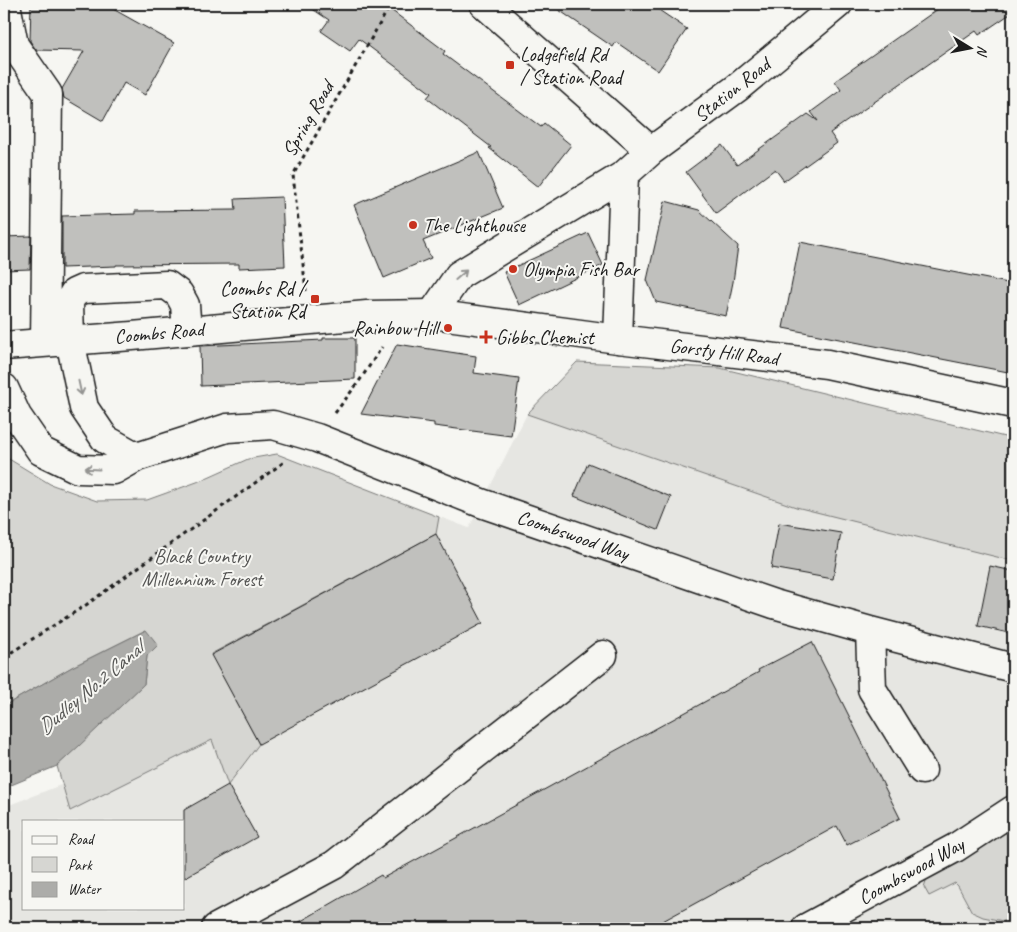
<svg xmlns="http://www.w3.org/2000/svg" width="1017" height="932" font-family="Caveat,sans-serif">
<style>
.built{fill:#e6e6e2;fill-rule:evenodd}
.green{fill:#d6d6d2;stroke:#797977}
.water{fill:#acaca9;stroke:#727271}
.building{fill:#c0c0bd;stroke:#1c1c1c}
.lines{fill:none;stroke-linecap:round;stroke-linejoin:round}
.minor-casing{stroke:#1c1c1c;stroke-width:31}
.major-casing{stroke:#1c1c1c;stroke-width:31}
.path{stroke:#1c1c1c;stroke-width:3;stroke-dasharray:4 4;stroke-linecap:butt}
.minor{stroke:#f6f6f2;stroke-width:28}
.major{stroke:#f6f6f2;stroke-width:28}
.oneway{stroke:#949492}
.poi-dot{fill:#c8321e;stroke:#f6f6f2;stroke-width:2}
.labels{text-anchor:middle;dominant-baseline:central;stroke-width:4;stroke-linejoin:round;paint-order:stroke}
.poi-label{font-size:20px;fill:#1c1c1c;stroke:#f6f6f2;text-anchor:start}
.street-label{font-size:20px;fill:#1c1c1c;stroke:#f6f6f2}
.park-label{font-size:20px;fill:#545453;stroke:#f6f6f2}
.water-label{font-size:21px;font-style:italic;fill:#565654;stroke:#f6f6f2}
</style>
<rect width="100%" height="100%" fill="#f6f6f2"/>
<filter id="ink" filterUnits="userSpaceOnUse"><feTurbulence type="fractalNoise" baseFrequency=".02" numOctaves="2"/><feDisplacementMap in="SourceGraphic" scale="10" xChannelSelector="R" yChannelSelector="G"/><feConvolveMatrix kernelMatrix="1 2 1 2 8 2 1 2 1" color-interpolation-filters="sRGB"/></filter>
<g filter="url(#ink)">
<path class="built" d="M527,414L796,507L1013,559V928H4V807L208,728L168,658L310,468L469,528ZM24,821H184V908H24Z"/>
<path class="green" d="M577,362L720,368L1013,439V561L796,507L527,414Z
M277,454L439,517L436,534L211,654L259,744L228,785L212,740L70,811L57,766L144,684L147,656L146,630L72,667L4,706V456L50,484L97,501L147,500L197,482L248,459Z
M1013,832V923L983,917L972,912L958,886L955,883L929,896L924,887L926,881L930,875L967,856L997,834Z"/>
<path class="water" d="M146,630L158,645L147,656L144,684L79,746L57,766L4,788V706L72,667Z"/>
<path class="building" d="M31,4H104L174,43L145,95L124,83L103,121L64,98L62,89L84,51L36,50L30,41Z
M305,4H383L445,51L443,54L541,127L544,123L571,145L538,187L489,148L491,147L427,98L431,93L359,39L350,51L321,31L329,20Z
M550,4H650L687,29L658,71L616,42L613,47Z
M945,4H1013V12L979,35L976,31L830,133L837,143L784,181L775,169L716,213L686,172L722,145L737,165L808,114L818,121L811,112L841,90L835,81Z
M479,152L503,208L423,241L431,258L384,278L354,205Z
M282,197L285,266L239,268V264L116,265V266L62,268V216L135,214V211L236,210L235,199Z
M665,201L699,210L738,246L733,282L726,316L656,302L647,280Z
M588,233L603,265L519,305L504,272Z
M31,236L30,269L4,270V237Z
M800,242L1013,284V373L783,328Z
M323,338H355V379L201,386L200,346L323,340Z
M397,344L476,356L474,373L519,379L511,436L434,426V423L361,414Z
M588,463L671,497L658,530L574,496Z
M779,523L841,533L833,579L771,568Z
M436,534L483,623L259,744L211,655Z
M990,566L1013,571V634L978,626Z
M812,642L900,818L847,845L837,826L650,928H289L381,875L383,878L759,672L758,670Z
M228,785L257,837L184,878V810Z"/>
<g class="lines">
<defs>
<path id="minor" d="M6,4L14,45L48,94L45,342
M484,4L651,151
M432,314L459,275L624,175L651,151L737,88L838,4
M618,339L624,175
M4,388L17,416L41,451L78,469L114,470L137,457L227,428L273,425L317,438L481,503L774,604L870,631L1013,668
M137,457L105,439L84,408L70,340L69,302L74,293L83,289L167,285L179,294L185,305L187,331
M870,631L872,689L922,770
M216,928L334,865L603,655
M806,928L955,848L1013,810"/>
<path id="major" d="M4,346L132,336L367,315L432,314L618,339L827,364L1013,404"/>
</defs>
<use href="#minor" class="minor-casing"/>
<use href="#major" class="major-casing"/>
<path class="path" d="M306,291L293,175L391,4
M335,413L360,380L382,347
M4,657L86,605L284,462"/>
<use href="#minor" class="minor"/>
<use href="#major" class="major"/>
</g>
<defs><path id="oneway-shaft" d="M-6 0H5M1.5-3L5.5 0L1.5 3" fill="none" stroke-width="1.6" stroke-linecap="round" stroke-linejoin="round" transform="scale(1.25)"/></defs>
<g class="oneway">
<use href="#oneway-shaft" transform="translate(461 275) rotate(-41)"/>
<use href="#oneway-shaft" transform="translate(80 388) rotate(78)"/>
<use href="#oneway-shaft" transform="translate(92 469) rotate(-177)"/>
</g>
</g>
<g class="poi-dot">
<rect x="505" y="60" width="10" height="10" rx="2.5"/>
<circle cx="413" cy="225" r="5"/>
<circle cx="513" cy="269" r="5"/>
<rect x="310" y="294" width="10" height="10" rx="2.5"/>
<circle cx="448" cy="328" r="5"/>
<path d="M483.5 329.5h5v5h5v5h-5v5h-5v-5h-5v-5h5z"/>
</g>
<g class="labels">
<g class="poi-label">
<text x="520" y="54">Lodgefield Rd<tspan x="520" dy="23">/ Station Road</tspan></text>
<text x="423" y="225">The Lighthouse</text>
<text x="523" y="269">Olympia Fish Bar</text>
<text x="305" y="288" text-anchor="end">Coombs Rd /<tspan x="305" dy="23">Station Rd</tspan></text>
<text x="438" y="328" text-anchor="end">Rainbow Hill</text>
<text x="496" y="337">Gibbs Chemist</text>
</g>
<g class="street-label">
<text transform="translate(732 90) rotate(-38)">Station Road</text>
<text transform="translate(308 119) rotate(-60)">Spring Road</text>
<text transform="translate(159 333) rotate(-5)">Coombs Road</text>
<text transform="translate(724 352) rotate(7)">Gorsty Hill Road</text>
<text transform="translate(573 535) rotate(19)">Coombswood Way</text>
<text transform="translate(911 871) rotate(-29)">Coombswood Way</text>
</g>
<g class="park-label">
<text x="202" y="556">Black Country<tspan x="202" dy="23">Millennium Forest</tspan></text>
</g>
<g class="water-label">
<text transform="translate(90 688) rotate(-40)">Dudley No.2 Canal</text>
</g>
</g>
<rect width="1017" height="932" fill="none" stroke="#f6f6f2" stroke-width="20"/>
<rect x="10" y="10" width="997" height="912" fill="none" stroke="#1c1c1c" stroke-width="2" filter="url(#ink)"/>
<rect x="22" y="820" width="162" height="90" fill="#f6f6f2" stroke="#9f9f9c"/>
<rect x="32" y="836" width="25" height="8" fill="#f6f6f2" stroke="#9f9f9c"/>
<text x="68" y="844" font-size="15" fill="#1c1c1c">Road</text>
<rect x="32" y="857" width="25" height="15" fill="#d6d6d2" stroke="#9f9f9c"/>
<text x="68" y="870" font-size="15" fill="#1c1c1c">Park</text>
<rect x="32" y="882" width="25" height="15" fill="#acaca9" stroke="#9f9f9c"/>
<text x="68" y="894" font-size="15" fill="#1c1c1c">Water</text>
<g transform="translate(970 48) rotate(100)" stroke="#f6f6f2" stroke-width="4" paint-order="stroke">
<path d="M0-4L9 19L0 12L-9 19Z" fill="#1c1c1c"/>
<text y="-8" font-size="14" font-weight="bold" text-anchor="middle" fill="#1c1c1c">N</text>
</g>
</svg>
